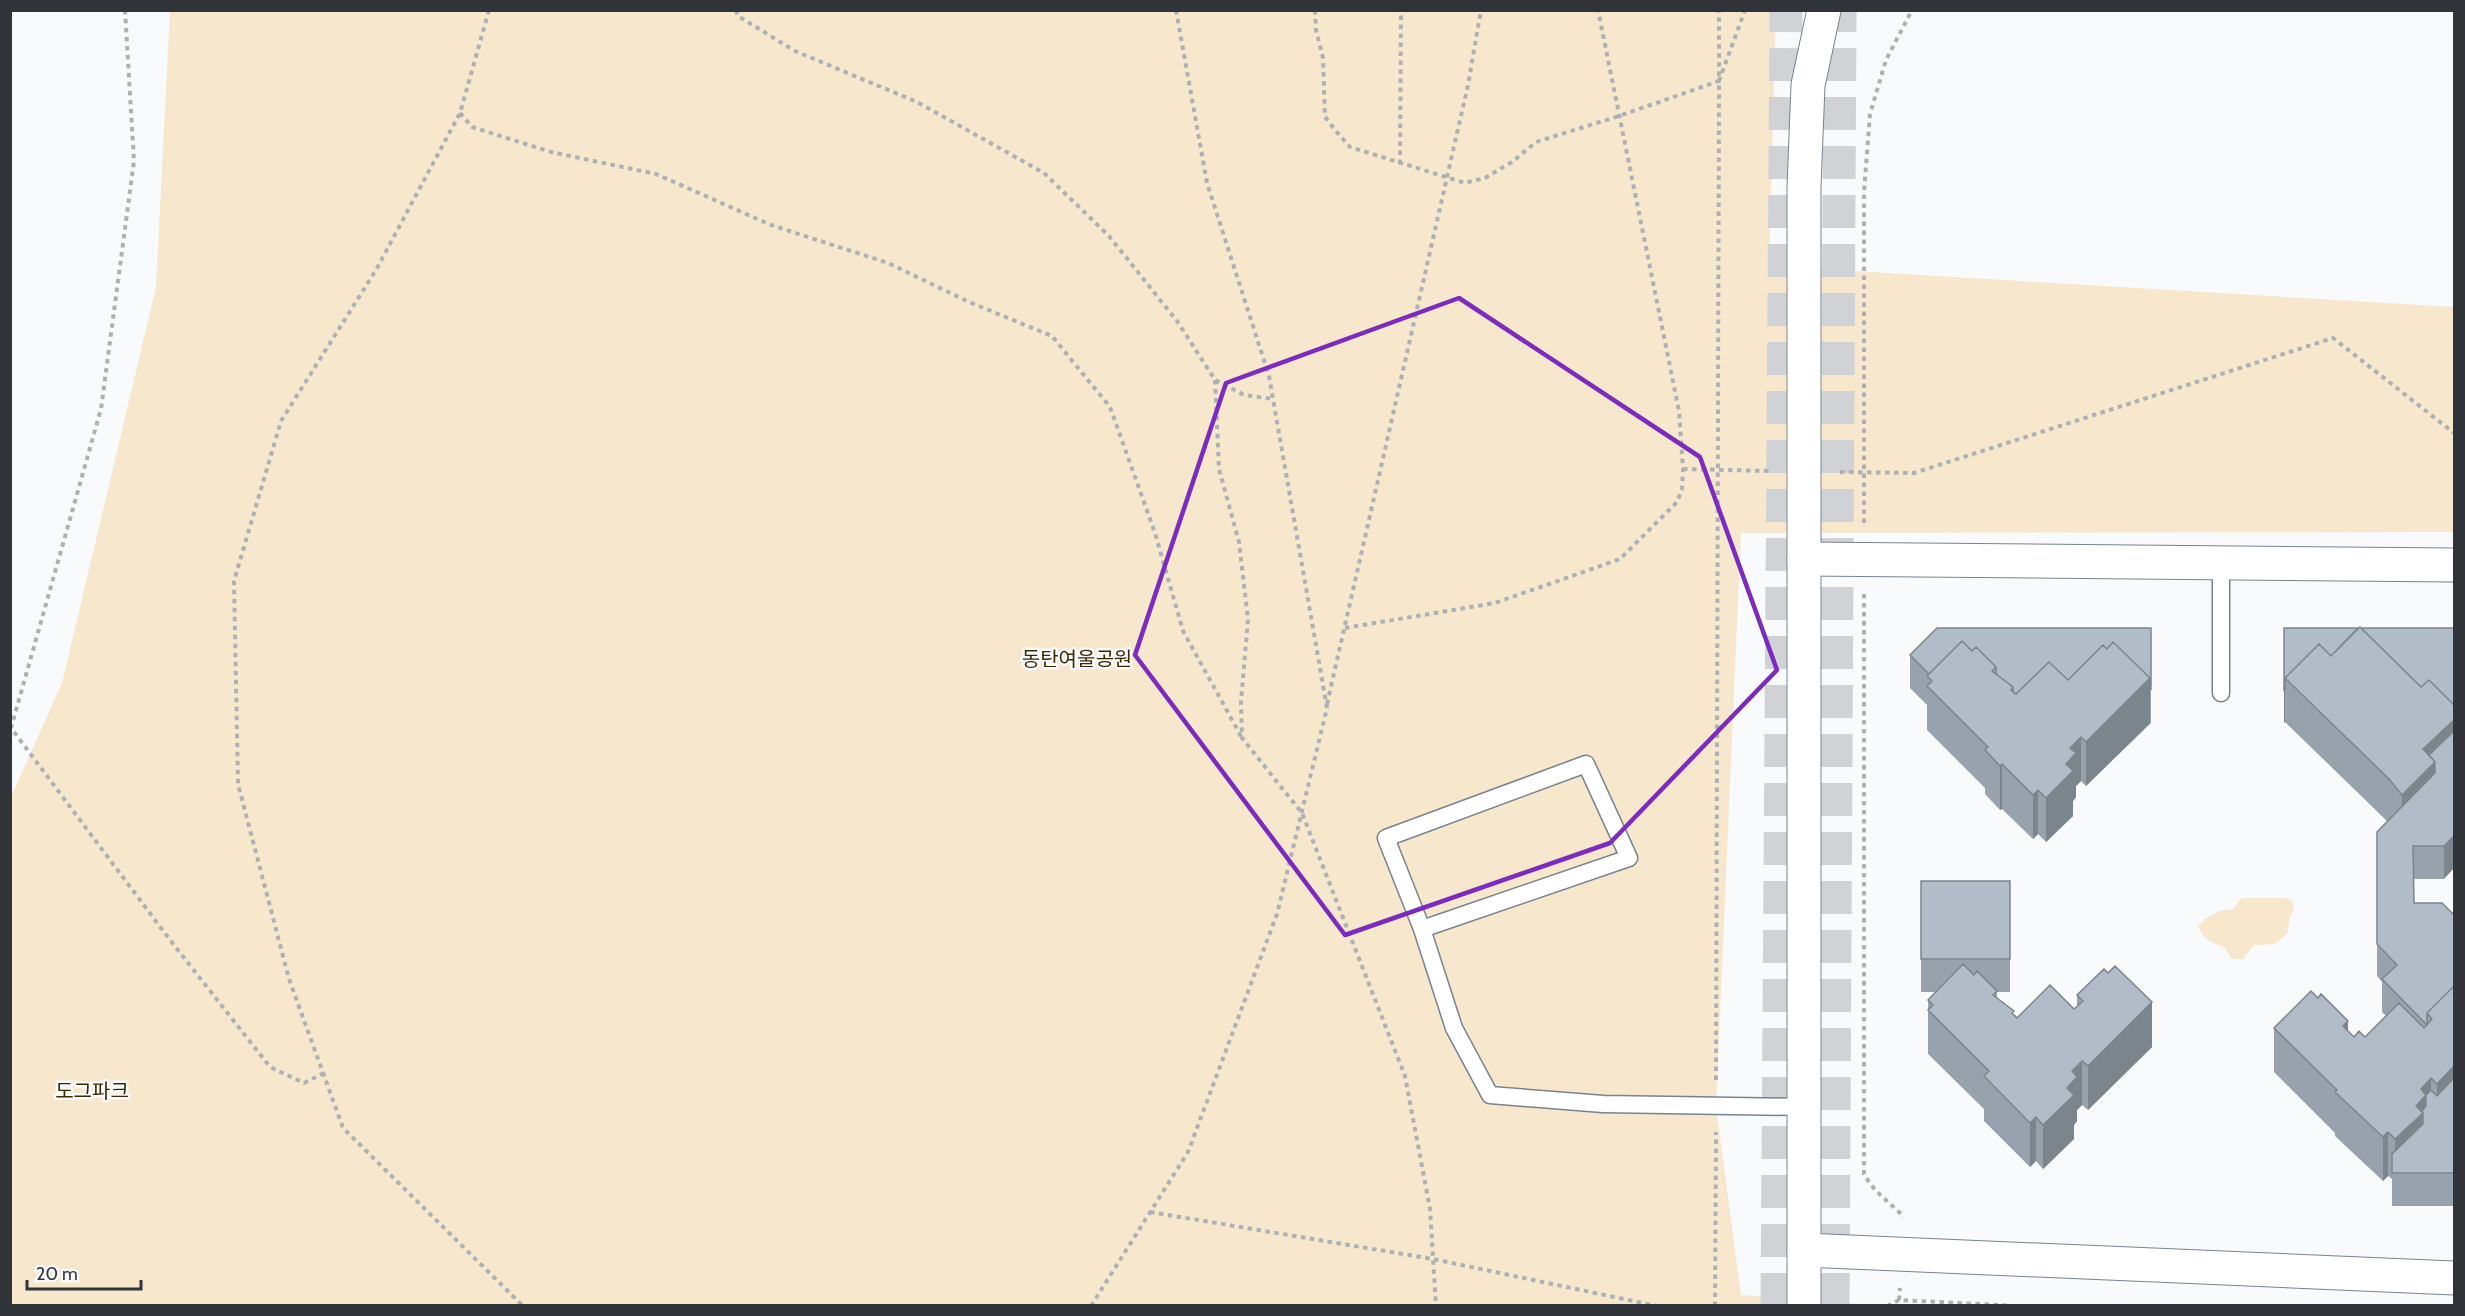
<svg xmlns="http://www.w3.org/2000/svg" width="2465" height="1316" font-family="Cabin,'Noto Sans KR',sans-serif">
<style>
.green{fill:#f7e7cd}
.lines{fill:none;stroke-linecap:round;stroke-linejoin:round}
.highway-tunnel{stroke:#d0d2d5;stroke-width:33;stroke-dasharray:33 16;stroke-linecap:butt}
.lane-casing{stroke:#79838e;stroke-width:19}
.street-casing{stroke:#79838e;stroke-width:35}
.secondary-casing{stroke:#79838e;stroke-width:35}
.path{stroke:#aeb1b4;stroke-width:4;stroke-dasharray:4.5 4.5;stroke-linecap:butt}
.lane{stroke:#fff;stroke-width:16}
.street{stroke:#fff;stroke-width:33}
.secondary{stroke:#fff;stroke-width:33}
.wall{fill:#98a2ac}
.shaded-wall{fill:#7c848c}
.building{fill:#b1bcc8;stroke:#7c848c;stroke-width:1.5}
.marked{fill:none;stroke:#7b2cbf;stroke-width:4.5;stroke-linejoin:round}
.labels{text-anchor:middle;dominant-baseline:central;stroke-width:5;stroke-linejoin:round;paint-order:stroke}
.park-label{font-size:20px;fill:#3c2901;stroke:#f8fafc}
</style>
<rect width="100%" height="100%" fill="#f8fafc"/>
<path class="green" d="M170,11H1776L1769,266L2454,307V532L1741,533L1716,1106L1741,1295L1873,1305L11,1306V797L62,683L156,287Z
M2242,898H2286L2292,901L2294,909L2289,919L2288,933L2275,944L2254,945L2243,959H2232L2224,947C2211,943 2203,939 2198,926C2209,915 2217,910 2233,909Z"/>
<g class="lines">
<path class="highway-tunnel" d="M1777,1306L1786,10
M1833,1306L1840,10"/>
<defs>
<path id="lane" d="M2221,563V693
M1422,929L1386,838L1586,764L1629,858L1422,929L1454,1028L1490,1095L1603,1104L1804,1107"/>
<path id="street" d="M1804,559L2454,565
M1804,1250L2454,1278"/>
<path id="secondary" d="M1804,1306V187L1808,85L1824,10"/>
</defs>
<use href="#lane" class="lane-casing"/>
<use href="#street" class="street-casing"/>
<use href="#secondary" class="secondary-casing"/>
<path class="path" d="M125,10L134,161L101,409L11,728L170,940L270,1067L304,1083L324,1073
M489,10L460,113L376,270L281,421L234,581L238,784L289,979L343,1128L523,1306
M736,10L738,16L795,51L917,102L1044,173L1109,236L1177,321L1215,380L1244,395L1273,399
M1315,10L1316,30L1323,58L1325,117L1336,131L1350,147L1465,183L1485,178L1512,162L1536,142L1619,116L1719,81V10
M460,113L472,127L551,152L656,174L771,225L888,263L969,302L1052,336L1110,407L1155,533L1183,631L1242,738
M1400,164L1401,10
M1215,380L1219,469L1239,542L1248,619L1241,702L1242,738L1302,813L1405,1076L1430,1209L1436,1306
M1683,469L1770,471
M1840,472L1914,473L2333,338L2454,433
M1864,523V192L1870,114L1886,60L1912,10
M1864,594V1174C1873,1191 1888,1201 1902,1215V1218
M1345,628L1495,603L1620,559L1677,502L1682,489L1683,469L1679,411L1598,10
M1327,704L1468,85L1481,10
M1716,1080L1719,81L1745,10
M1150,1212L1433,1259L1657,1306
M1899,1300L1900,1288
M1091,1306L1188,1152L1277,914L1327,708L1269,376L1207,183L1176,10
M1715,1306L1716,1132
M1887,1306L1899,1300L2018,1306"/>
<use href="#lane" class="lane"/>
<use href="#street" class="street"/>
<use href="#secondary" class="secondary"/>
</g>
<path class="wall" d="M2151,628V723L2086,786L2081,781L2076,786V797L2073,801V816L2046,842L2038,834L2033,839L2002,809L2000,810L1985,794V788L1927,730V705L1910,688V655Z
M2284,628H2454L2444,879H2413L2414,903L2454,915V1206H2392V1179L2388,1176L2383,1181L2335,1136V1133L2274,1072V1028L2348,1031L2354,1037H2365L2386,1016L2382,1012V982L2377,976V832L2387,821L2285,722L2284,723Z
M1921,881H2010V992H1997V998L2017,1018L2074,1009L2077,1007V995L2152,1047L2088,1110L2082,1105L2077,1110V1121L2074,1125V1139L2043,1169L2036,1161L2030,1167L1984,1121V1109L1928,1054V1000L1936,992H1921Z"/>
<path class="shaded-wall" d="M2150,678V723L2086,786V742Z
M2285,689V722L2284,723V690Z
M2454,720V764L2402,839V795L2423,749Z
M2081,737V781L2076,786V797L2073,801V816L2046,842V798L2066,764L2070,748Z
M2002,764V809L2000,810V766Z
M2038,790V834L2033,839V795Z
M2454,836V868L2444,879V846Z
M2152,1002V1047L2088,1110V1066Z
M2348,1021V1065L2343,1026Z
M2082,1061V1105L2077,1110V1121L2074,1125V1139L2043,1169V1125L2067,1088L2072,1071Z
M2454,1066V1111L2437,1128V1084Z
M2431,1078V1123L2395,1173V1139L2421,1089Z
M2036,1117V1161L2030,1167V1123Z
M2388,1132V1176L2383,1181V1137Z"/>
<path class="building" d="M2360,627L2421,687L2429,680L2454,705V720L2423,749L2435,762L2402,795L2389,779L2285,678L2319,644L2331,656Z
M1937,628H2151V690L2150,678L2113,642L2107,649L2103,645L2068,680L2049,662L2016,694L2013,692V687L1996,674V667L1976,647L1972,651L1962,641L1929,674L1910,655Z
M2284,628H2358L2331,656L2319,644L2285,678V689L2284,690Z
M2361,628H2454V705L2429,680L2421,687Z
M1962,641L1972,651L1976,647L1996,667L1992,671L2013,687L2011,690L2016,694L2049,662L2068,680L2103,645L2107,649L2113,642L2150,678L2086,742L2081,737L2070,748L2076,753L2066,764L2073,771L2046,798L2038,790L2033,795L2002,764L2000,766L1985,750L1988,747L1927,686L1932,681L1927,676Z
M2454,731V836L2444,846H2413L2414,903H2442L2454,915V988L2453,987L2427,1013V1025L2382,979L2397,965L2377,944V832L2435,773V762L2429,755Z
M1921,881H2010V959H1921Z
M1963,964L1974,975L1977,971L1997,991L1993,995L2014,1011L2012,1013L2017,1018L2050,985L2074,1009L2083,1001L2077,995L2104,969L2108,973L2115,966L2152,1002L2088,1066L2082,1061L2072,1071L2077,1077L2067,1088L2074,1095L2043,1125L2036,1117L2030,1123L1984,1076L1989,1071L1928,1010L1933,1005L1928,1000Z
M2453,987L2454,988V1066L2437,1084L2431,1078L2421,1089L2426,1095L2416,1106L2423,1113L2395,1139L2388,1132L2383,1137L2335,1092L2337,1090L2274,1028L2311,991L2318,998L2321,994L2348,1021L2343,1026L2354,1037L2359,1031L2365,1037L2399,1003L2424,1028L2432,1019L2427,1013Z
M2454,1078V1173H2392V1154L2423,1124V1113L2422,1111L2426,1106V1095L2431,1090L2437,1096Z"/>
<path class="marked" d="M1459,298L1700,457L1777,670L1610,843L1345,935L1135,655L1226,383Z"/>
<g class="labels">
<g class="park-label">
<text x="1077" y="659">동탄여울공원</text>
<text x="92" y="1091">도그파크</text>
</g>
</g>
<rect width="2465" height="1316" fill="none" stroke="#303439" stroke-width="24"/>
<path d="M27 1280v9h114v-9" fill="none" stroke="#303439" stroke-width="3"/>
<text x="36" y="1280" font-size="18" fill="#303439" stroke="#f8fafc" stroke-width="4.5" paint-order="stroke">20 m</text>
</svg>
